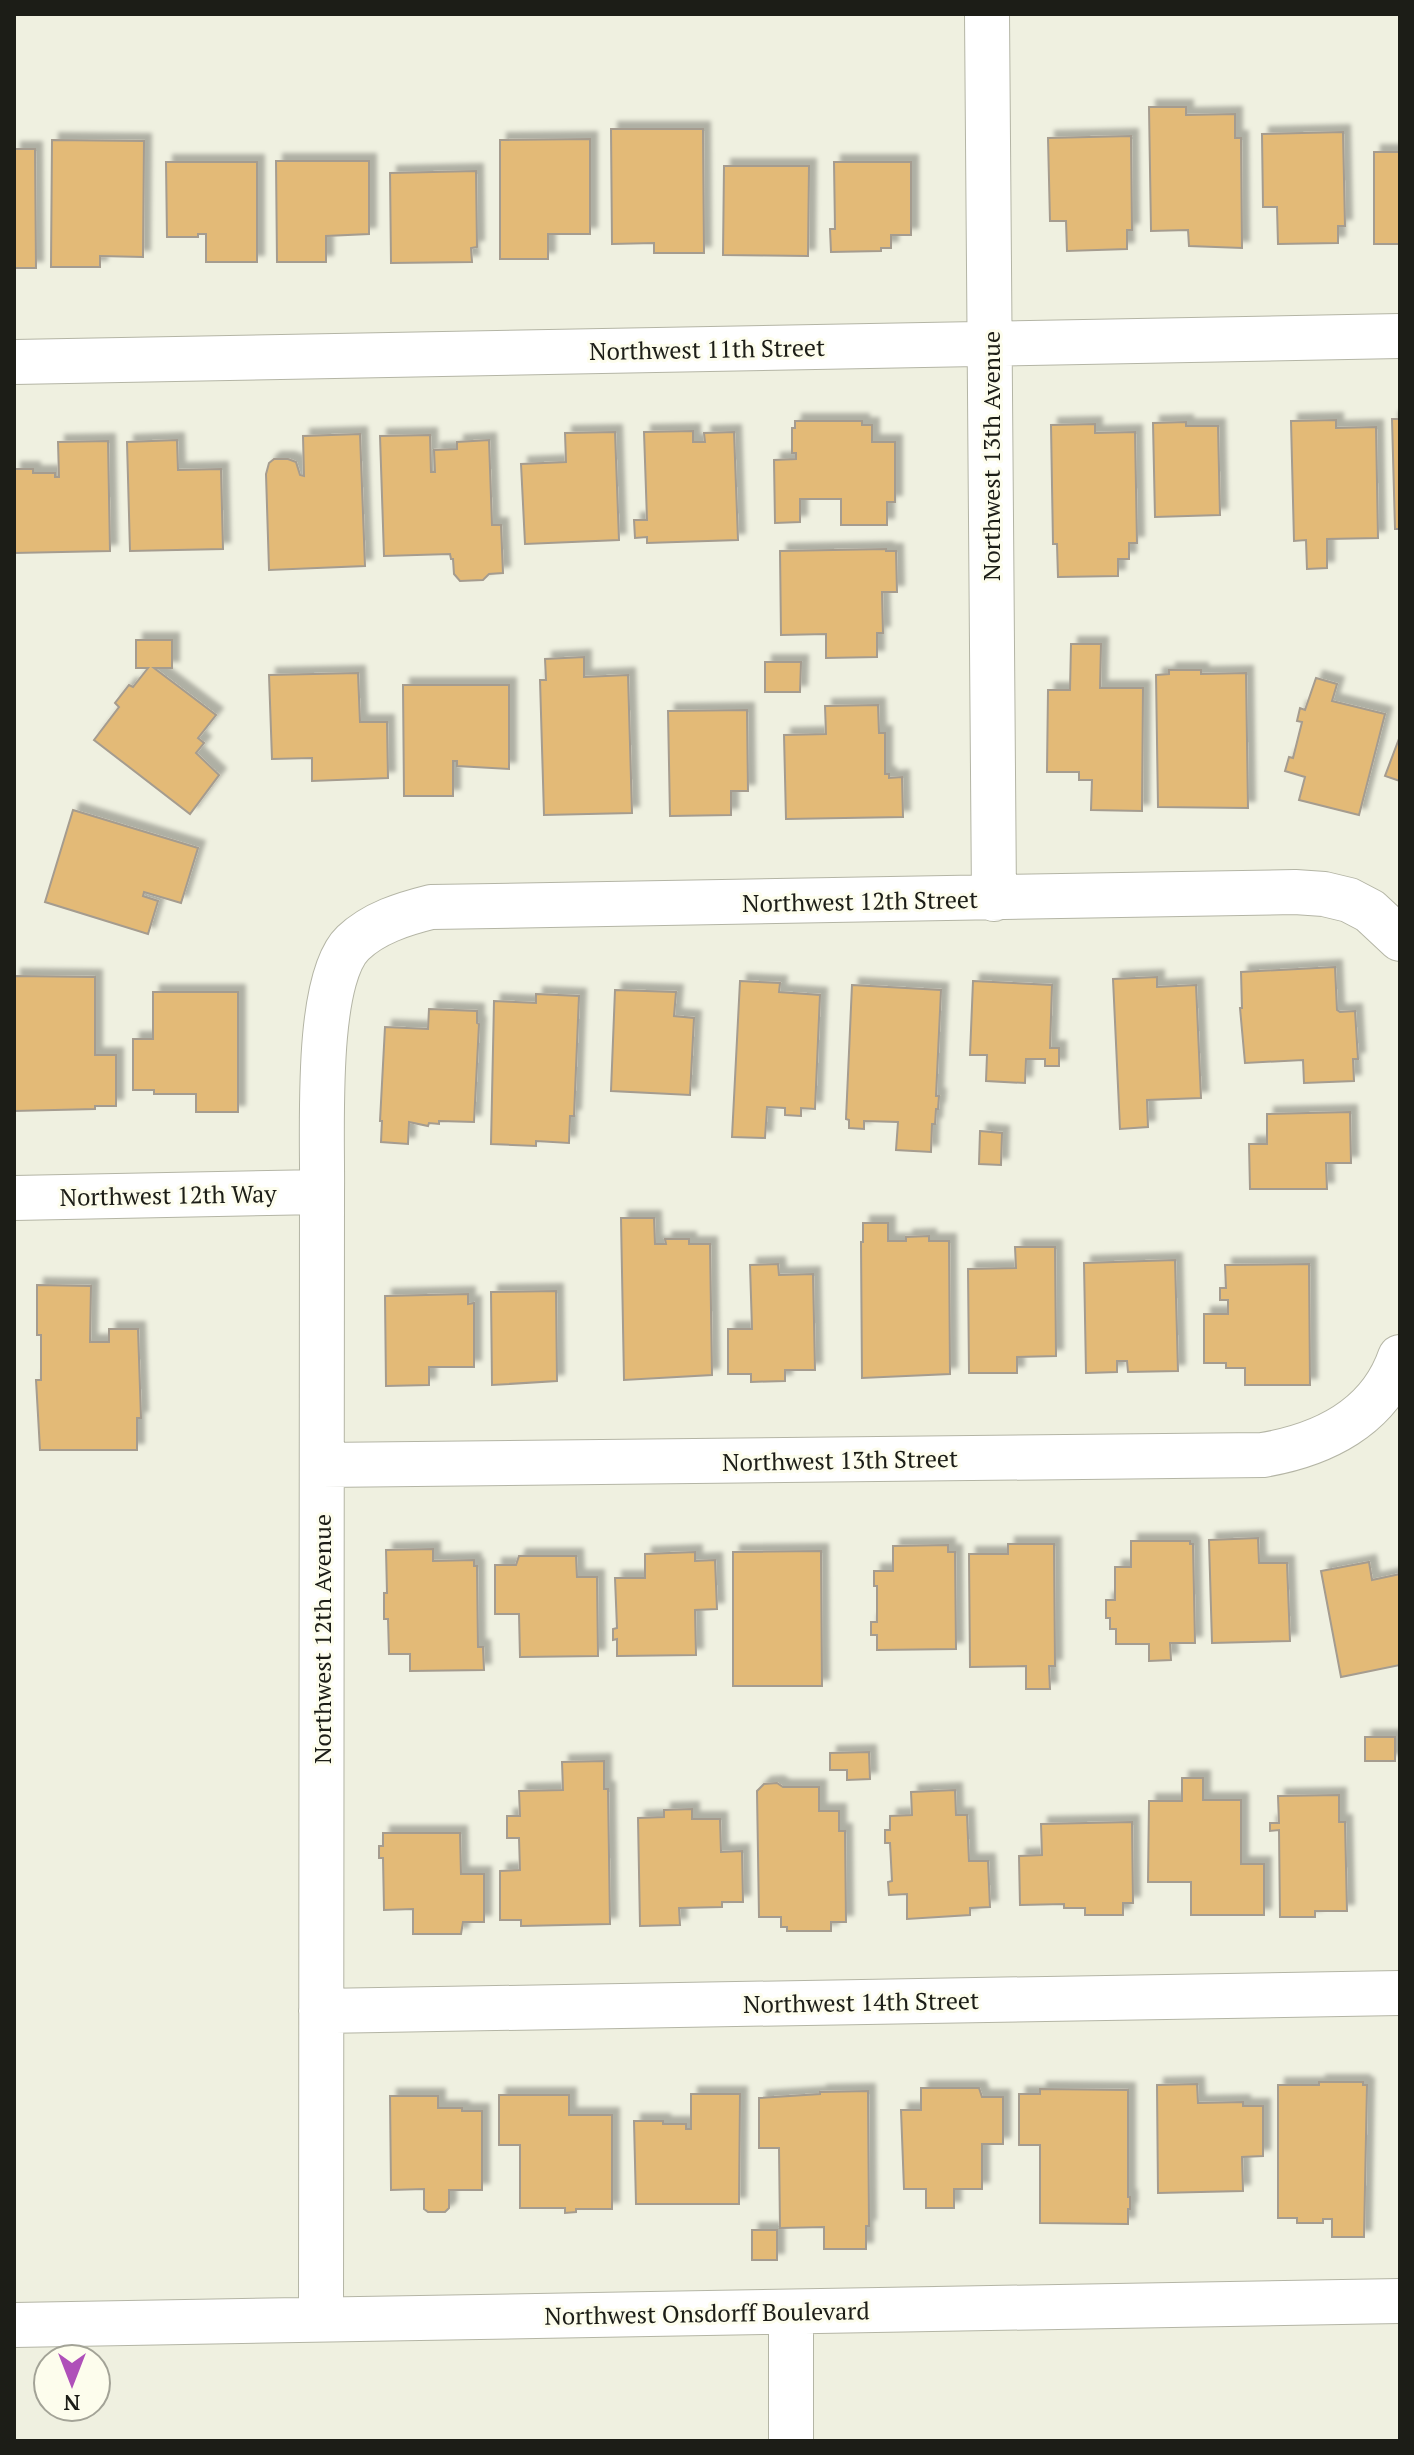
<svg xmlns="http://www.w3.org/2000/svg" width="1414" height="2455" font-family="'PT Serif',serif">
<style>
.building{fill:#e3ba77;stroke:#a59c8f;stroke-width:2;filter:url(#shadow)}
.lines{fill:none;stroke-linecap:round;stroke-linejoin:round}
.minor-casing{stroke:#b4b5a5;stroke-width:46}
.minor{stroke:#fff;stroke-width:44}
.labels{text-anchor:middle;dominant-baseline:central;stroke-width:6;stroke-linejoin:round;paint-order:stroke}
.street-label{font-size:24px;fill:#1c1d17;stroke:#fdfded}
</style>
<defs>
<filter id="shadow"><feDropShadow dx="7" dy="-7" stdDeviation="2" flood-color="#0004"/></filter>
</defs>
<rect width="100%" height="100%" fill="#eff0e0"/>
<path class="building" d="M1149,107H1186V115L1235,114V138H1241L1242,248L1189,246L1188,230L1151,231Z
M611,129H703L704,253H654V243L612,244Z
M1343,132L1345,226H1338V243L1278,244L1277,207H1263L1262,134Z
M1131,136L1132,230H1127V249L1067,251L1066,221H1050L1048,138Z
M590,139V234H548V259H500V140Z
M52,140L144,141L143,257L100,256V267H51Z
M14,149H35L36,268H14Z
M1374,152H1400V244H1374Z
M276,161H369V234L326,236V262H277Z
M166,162H257V262H206V234H198V237H167Z
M834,162H911V235H891V248H881V251L831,252L830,229H835Z
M724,166H809L808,256L723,255Z
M476,171L477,247L471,248L472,262L391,263L390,173Z
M1392,419H1400V529H1395Z
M1336,420V428L1376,427L1378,538L1327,539V568L1307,569L1306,540L1294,541L1291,421Z
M795,421H862V425H872V442H895V502H887V525H841V499H800V522L775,523L774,460L796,459V453H792V428H795Z
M1186,422V426H1218L1220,515L1155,517L1153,423Z
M1095,424V433L1135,432L1137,543H1129V559H1118V576L1058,577L1057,544H1053L1051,425Z
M693,431V442H705L704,433L734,432L738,540L647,543V537L635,538L634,520H647L644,432Z
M615,432L619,540L525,544L521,464L566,462L565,433Z
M360,434L365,566L269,570L266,474L269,463L274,459H288L296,462L300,475L304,476L303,436Z
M430,435L431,472H435L434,450L457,449V442L489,440L492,525H501L503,573L489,574L483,580L460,581L454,574L453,559H451L450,554L384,556L380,436Z
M177,440L178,470L221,469L223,549L130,551L127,442Z
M108,441L110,551L14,553V469H33V473H55V477H59L58,442Z
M886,549V551H896L897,592H882L883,633H877V657L826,658V634L781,635L780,551Z
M136,640H172V668H154L216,715L198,738L204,743L196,753L219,775L190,814L94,740L119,707L115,703L129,685L133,687L148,668H136Z
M1071,644H1101L1100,688H1143L1142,811L1091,810L1092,780H1079V772H1047L1048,690H1070Z
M584,657V677L628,675L632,813L544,815L540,680H546L545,659Z
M765,662H801L800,692H765Z
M1169,670H1201V674L1246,673L1248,808L1158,807L1156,675L1169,674Z
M358,673L360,722H387L388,778L312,781V758L272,759L269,675Z
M1316,678L1337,684L1332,701L1385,714L1359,815L1299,800L1305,777L1285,771L1289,757L1293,758L1302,722L1297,721L1300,708L1305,710Z
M403,685H509V769L457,766V761H453V796H404Z
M878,705L879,733H885V774H889V778L902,777L903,817L786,819L784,735L826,734L825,706Z
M747,710L748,791H731V815L670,816L668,711Z
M1400,736V781L1385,776Z
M73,810L198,848L181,903L144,892L143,896L158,901L148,934L45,902Z
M1335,967L1337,1010L1340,1012L1355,1011L1358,1059H1353L1354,1081L1304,1083L1303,1060L1245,1063L1240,1008H1242L1241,972Z
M14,976L95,977V1055H116V1106H95V1109L14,1111Z
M1157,977V987L1196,985L1201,1098L1147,1100L1148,1127L1120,1129L1113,979Z
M740,981L780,983L779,992L820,995L815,1109L801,1108V1116L785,1115V1108L767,1107L765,1138L732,1137Z
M973,981L1052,985L1050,1048H1059V1066H1045V1059H1026L1025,1083L986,1081L987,1055H970Z
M852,985L941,990L936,1096H939L938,1109H936L935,1124H932L931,1152L896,1150L898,1122L864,1121V1129L849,1128V1120L846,1119Z
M615,990L676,992L674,1016L694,1018L690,1095L611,1091Z
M153,992H238V1112H196V1094H154V1090H133V1039H153Z
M536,994L579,996L574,1116H570L569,1143L536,1141V1146L491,1144L494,1001L536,1003Z
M429,1009L477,1011V1023L479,1024L474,1122L439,1121V1124L429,1123L428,1126L409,1122L408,1144L381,1142L382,1121H380L385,1027L428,1029Z
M1350,1112L1351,1163H1326L1327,1189H1250L1249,1144H1267V1114Z
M980,1131L1002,1133L1001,1165L979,1164Z
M621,1218H654L655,1244H666L665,1239H689V1244H710L712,1375L624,1380Z
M863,1223H888V1241H906V1237L929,1236V1241H949L950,1374L862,1378L861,1242H863Z
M1015,1247H1055L1056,1356L1017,1357V1373H969L968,1269L1016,1268Z
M1175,1260L1178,1371L1128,1372L1127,1361H1117V1372L1086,1373L1084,1263Z
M778,1264L779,1275L813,1274L815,1370H785V1381L751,1382V1374H728V1329H752L750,1265Z
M1309,1264L1310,1385H1245V1368H1226V1363H1204V1314H1228V1300H1220V1288H1226L1225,1265Z
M37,1285L91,1286L90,1342H109V1329H138L141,1418H137V1450H40L36,1380H41V1335H37Z
M556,1291L557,1381L492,1385L491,1292Z
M468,1294V1304L474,1303V1367H429V1385L386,1386L385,1296Z
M1258,1538L1259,1563H1287L1290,1641L1212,1643L1209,1540Z
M1131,1541H1190V1544H1193L1195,1643H1170L1171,1660L1149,1661V1644H1116V1629H1110V1618H1106V1600H1115V1567H1131Z
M1008,1544H1054L1055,1666H1049L1050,1689H1026V1666L970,1667L969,1554H1008Z
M948,1545V1552H955L956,1649L877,1650V1635H871V1622H877V1586H874V1571H893V1546Z
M433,1549V1561L474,1560V1566H477L478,1647H483L484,1670L410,1671V1654H389L388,1619H384V1593H387L386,1550Z
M821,1551L822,1686H733V1552Z
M695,1552V1561L715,1560L717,1609L695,1610L696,1655L617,1656V1639L613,1640V1629L617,1628L615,1578H645V1554Z
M519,1556H576L577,1577H597L598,1656L520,1657L519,1614H495V1565H516Z
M1369,1562L1372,1580L1400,1574V1665L1341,1677L1321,1571Z
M1365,1737H1395V1761H1365Z
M869,1752L870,1779L847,1780V1770H830V1753Z
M604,1761V1789H608L610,1924L521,1926V1920H500V1871L520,1870L519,1838H507V1816H520L519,1791L563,1790L562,1762Z
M1182,1778H1203V1800H1241V1864H1264V1915H1191V1882H1148L1149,1801H1182Z
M777,1783L783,1787H819V1811H839V1831H845L846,1922H831V1931H787V1927H781V1917H759L757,1791L764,1784Z
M955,1790L956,1815H967L969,1861H988L990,1907L970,1908V1915L907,1919V1894L889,1895L888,1882L892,1881L890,1843H885V1830H890V1816L912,1815L911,1792Z
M1339,1795V1822H1345L1347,1911H1315V1917H1280L1279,1830L1270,1831V1823H1279L1278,1796Z
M692,1809V1819H720L721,1852L742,1851L743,1902H722V1907L679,1908L680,1925L640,1926L638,1818L664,1817V1810Z
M1132,1822L1133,1903H1123V1915H1085V1908H1064V1904L1020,1905L1019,1856L1042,1855L1041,1824Z
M383,1833H460L461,1874H484V1922H463L461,1934H413V1909L384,1910L383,1858H379V1846H383Z
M1319,2082H1363V2085H1367L1364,2237H1332V2219H1323V2223H1297V2218H1278V2085H1319Z
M1197,2084L1198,2103L1243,2102V2106H1263V2156L1242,2157L1243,2191L1158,2193L1157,2085Z
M921,2088H979L982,2097H1003V2144H982V2189H954V2208H926V2189H904L901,2110H921Z
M1040,2089L1128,2090V2197H1130V2209H1128V2224L1040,2223V2145H1019V2094H1040Z
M868,2091L869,2226H866V2249H824V2227L780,2228L779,2148H759V2098L820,2094V2092Z
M691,2094H740L739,2204H636L634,2121H663V2124H686V2129H691Z
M499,2095H569V2115H612V2209H576V2212L565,2213V2208H520V2145H499Z
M390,2096H438V2108H462V2111H482V2190H449V2208L445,2212H428L424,2209V2189L391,2190Z
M752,2230H777V2260H752Z"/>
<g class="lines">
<defs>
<path id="minor" d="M987,14L994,899
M14,362L1400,336
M14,1198L322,1192
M322,1465L1263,1455C1322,1445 1379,1418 1400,1357
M321,2011L1400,1993
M321,2319L322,1192C323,1137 314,980 353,943C374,923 403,914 431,907L1295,892L1324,894L1349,900L1370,911L1400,939
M14,2325L1400,2301
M791,2441V2312"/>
</defs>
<use href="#minor" class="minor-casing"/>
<use href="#minor" class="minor"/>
</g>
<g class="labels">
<g class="street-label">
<text transform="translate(707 349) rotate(-1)">Northwest 11th Street</text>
<text transform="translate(991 456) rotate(-90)">Northwest 13th Avenue</text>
<text transform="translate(860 901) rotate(-1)">Northwest 12th Street</text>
<text transform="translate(168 1195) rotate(-1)">Northwest 12th Way</text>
<text transform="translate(840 1460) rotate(-1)">Northwest 13th Street</text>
<text transform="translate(322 1639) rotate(-90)">Northwest 12th Avenue</text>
<text transform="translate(861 2002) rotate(-1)">Northwest 14th Street</text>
<text transform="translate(707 2313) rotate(-1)">Northwest Onsdorff Boulevard</text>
</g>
</g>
<rect width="1414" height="2455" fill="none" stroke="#1c1d17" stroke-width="32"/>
<g transform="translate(72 2383) rotate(180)"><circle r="38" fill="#fdfded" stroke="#a3a397" stroke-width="2"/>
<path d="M0-6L14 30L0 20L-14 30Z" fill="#af50b9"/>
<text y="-12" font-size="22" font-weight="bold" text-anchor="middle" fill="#1c1d17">N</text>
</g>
</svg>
